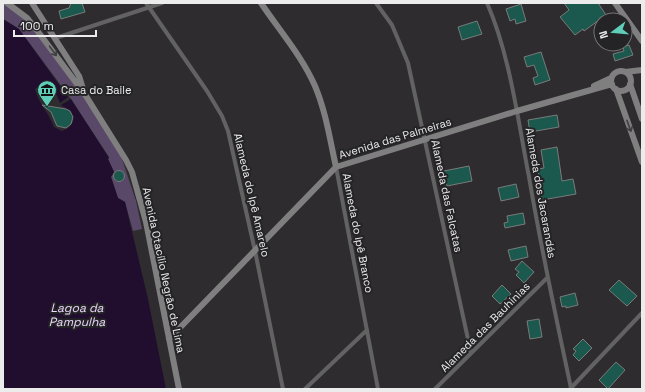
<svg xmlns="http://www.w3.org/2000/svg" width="645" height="392" font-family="'Space Grotesk',sans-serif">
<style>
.green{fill:#594867}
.water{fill:#210e2e}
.building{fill:#1b584d;stroke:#787b7a}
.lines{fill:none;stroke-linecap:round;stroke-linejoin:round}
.street{stroke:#626263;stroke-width:4}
.secondary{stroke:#807f80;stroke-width:6}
.oneway{stroke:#403f40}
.labels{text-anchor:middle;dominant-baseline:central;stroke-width:4;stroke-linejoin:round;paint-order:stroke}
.poi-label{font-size:11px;fill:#ececed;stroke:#242325;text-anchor:start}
.street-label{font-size:11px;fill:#ececed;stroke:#242325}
.water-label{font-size:12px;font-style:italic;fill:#ecd7fe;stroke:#242325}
</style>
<rect width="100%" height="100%" fill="#2e2c2f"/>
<path class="green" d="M3,3L13,7L27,18L86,100L120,153L136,201L142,229L133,231L125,202L118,198L111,177L114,172L108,159L109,157L71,99L19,29L3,19Z"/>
<path class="water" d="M3,19L19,29L68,97L60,103L51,82L46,80L35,89C39,104 49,113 54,127L62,131C79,124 75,113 61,105L71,99L109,158L108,159L114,172L111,177L118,198L125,202L148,299L166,389H3Z"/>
<path class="building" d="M71,3H82L85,12L61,19L59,11L69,8Z
M564,3H598L606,15L584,31L583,29L575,35L560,17L569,10Z
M521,4L526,21L516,24L515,19L510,21L506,9Z
M477,21L482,34L462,40L458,27Z
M629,45L633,55L615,61L613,54L624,51L623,47Z
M541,52L550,80L535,85L533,78L538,76L534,65L527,67L524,57Z
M42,105L66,109L70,111L73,117L71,124L66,128L57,126L51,112Z
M557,115L559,127L530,132L528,120Z
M557,147L562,181L573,179L576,194L542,200L538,169L544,168L541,150Z
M469,166L472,181L447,186L444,171Z
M113.5 176a5.5 5.5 0 1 1 11 0a5.5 5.5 0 1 1-11 0Z
M516,184L519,197L501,201L498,188Z
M523,213L525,224L505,228L504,223L508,222L507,216Z
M526,246L528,257L511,261L508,250Z
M522,261L534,272L524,283L516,275L519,272L515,269Z
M619,280L637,296L627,306L609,290Z
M502,285L511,294L500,304L492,296Z
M575,293L578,305L566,308V306L562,307L560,297Z
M539,319L542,337L530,339L527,321Z
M583,339L592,348L579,361L573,355L576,351L573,349Z
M616,362L625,370L608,389L599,380Z"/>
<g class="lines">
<path class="street" d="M146,3L207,91L222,116L228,131L255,251L283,389
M376,3L392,25L408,63L471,353
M487,3C510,55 518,121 529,177C541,248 556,318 571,388
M56,38L162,3
M336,167L378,389
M305,389L367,330
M435,389L547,278
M570,389L642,313"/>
<path class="secondary" d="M7,3L27,18L36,29L86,96L126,160L132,172L146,222L179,389
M32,3L79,76L83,89
M261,3C279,30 302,56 315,86C326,112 330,140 336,167
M615,3L642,41
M611 81a10 10 0 1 1 20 0a10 10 0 1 1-20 0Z
M625,72L642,70
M630,84L642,119
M594,86L611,78
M616,89L642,162
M169,339L336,167L517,111L612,84"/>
</g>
<defs><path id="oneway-shaft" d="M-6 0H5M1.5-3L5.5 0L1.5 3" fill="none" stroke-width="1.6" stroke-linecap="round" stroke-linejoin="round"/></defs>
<g class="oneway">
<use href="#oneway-shaft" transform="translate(53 51) rotate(54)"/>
<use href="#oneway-shaft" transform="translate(629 126) rotate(70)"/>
</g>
<defs>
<symbol id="museum-pin" viewBox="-11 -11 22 30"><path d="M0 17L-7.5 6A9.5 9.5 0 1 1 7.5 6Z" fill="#5eceb8" stroke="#242325"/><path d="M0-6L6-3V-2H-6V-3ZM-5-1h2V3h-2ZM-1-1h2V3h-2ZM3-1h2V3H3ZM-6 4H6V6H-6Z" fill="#111"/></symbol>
</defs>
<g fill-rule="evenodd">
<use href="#museum-pin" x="36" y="79" width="22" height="30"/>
</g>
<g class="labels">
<g class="poi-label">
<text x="61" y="90">Casa do Baile</text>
</g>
<g class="street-label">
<text transform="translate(395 138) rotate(-17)">Avenida das Palmeiras</text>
<text transform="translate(541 193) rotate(80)">Alameda dos Jacarandás</text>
<text transform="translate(252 195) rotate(77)">Alameda do Ipê Amarelo</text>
<text transform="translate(447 196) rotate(78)">Alameda das Falcatas</text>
<text transform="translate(358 233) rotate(79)">Alameda do Ipê Branco</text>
<text transform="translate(164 270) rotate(78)">Avenida Otacílio Negrão de Lima</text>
<text transform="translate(485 327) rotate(-45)">Alameda das Bauhinias</text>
</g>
<g class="water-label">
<text x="77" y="308">Lagoa da<tspan x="77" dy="14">Pampulha</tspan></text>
</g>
</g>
<rect width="645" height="392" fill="none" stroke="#ececed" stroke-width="8"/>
<g transform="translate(613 32) rotate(254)"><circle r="19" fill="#242325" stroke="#747375"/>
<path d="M0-3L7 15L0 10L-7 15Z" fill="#5eceb8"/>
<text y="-6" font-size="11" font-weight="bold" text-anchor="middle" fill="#ececed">N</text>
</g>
<path d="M14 30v6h82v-6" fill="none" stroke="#ececed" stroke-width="2"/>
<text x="20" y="30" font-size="12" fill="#ececed" stroke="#242325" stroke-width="3" paint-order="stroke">100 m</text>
</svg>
